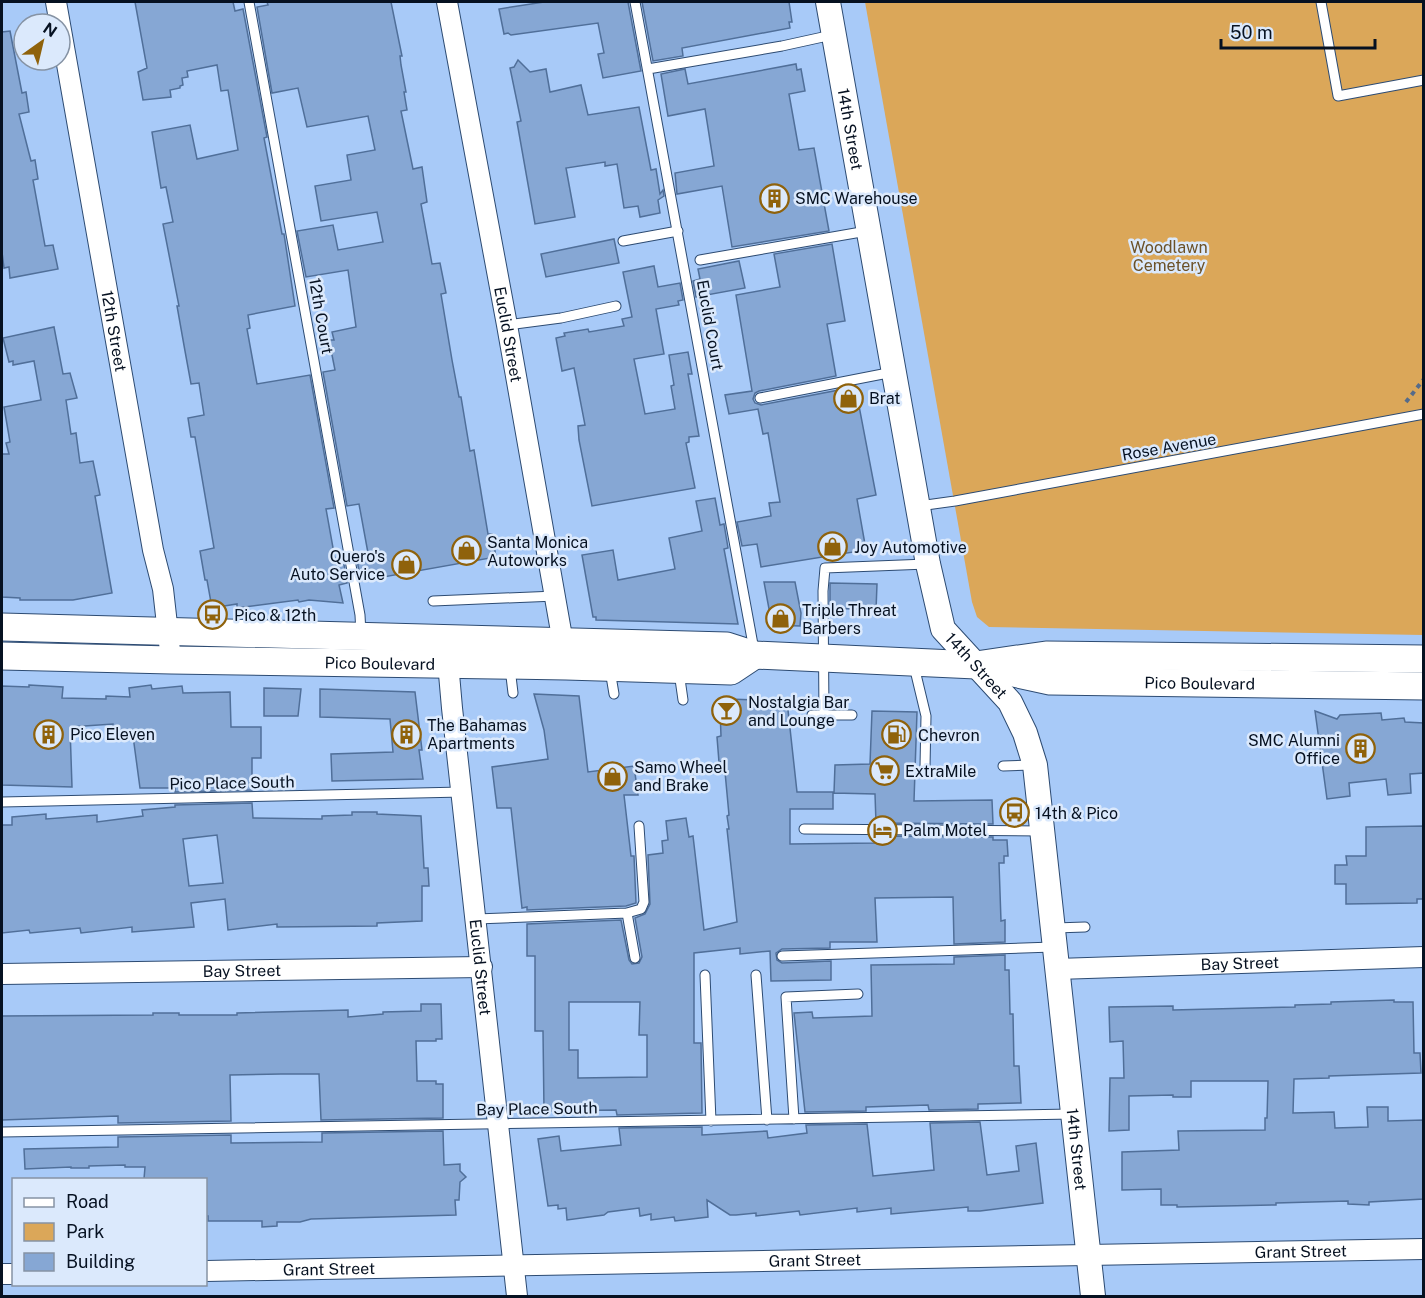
<svg xmlns="http://www.w3.org/2000/svg" width="1425" height="1298" font-family="'Public Sans',sans-serif">
<style>
.green{fill:#dba759}
.building{fill:#86a7d4;stroke:#506f99;stroke-width:1.5;fill-rule:evenodd}
.lines{fill:none;stroke-linecap:round;stroke-linejoin:round}
.service-casing{stroke:#2d4b72;stroke-width:11}
.minor-casing{stroke:#2d4b72;stroke-width:22}
.tertiary-casing{stroke:#2d4b72;stroke-width:26}
.secondary-casing{stroke:#2d4b72;stroke-width:29}
.path{stroke:#556b8a;stroke-width:4;stroke-dasharray:4.5 4.5;stroke-linecap:butt}
.service{stroke:#fff;stroke-width:9}
.minor{stroke:#fff;stroke-width:20}
.tertiary{stroke:#fff;stroke-width:24}
.secondary{stroke:#fff;stroke-width:27}
.labels{text-anchor:middle;dominant-baseline:central;stroke-width:5;stroke-linejoin:round;paint-order:stroke}
.street-label{font-size:16px;fill:#061121;stroke:#dbe9fc}
.poi-label{font-size:16px;fill:#061121;stroke:#dbe9fc;text-anchor:start}
.park-label{font-size:16px;fill:#6c5127;stroke:#dbe9fc}
</style>
<rect width="100%" height="100%" fill="#a8caf8"/>
<path class="green" d="M865,2H1423V635L989,627L977,617L972,602Z"/>
<path class="building" d="M135,2H233L235,11L243,9L267,137L264,138L282,234H284L295,306L248,315L250,328L247,329L257,384L310,375L334,508L326,509L335,559L343,558L347,583L339,585L343,603L309,600L299,602L298,600L237,608V604L212,608L207,580H205L200,551L214,548L195,437H191L188,418L204,415L199,383L191,384L185,351L177,306H179L163,224L173,222L166,187L161,188L152,132L190,125L197,159L238,150L228,90L221,91L217,65L187,71L188,77L182,78L183,85L180,86V88L170,90L171,97L143,100L138,72L147,68Z
M267,2H391L402,56H400L401,65L406,92H404L407,110L401,111L413,169L422,167L427,202L421,204L432,264L440,263L446,293L441,294L452,360L459,397H461L470,451L474,450L488,534H492L496,557L361,581L356,555L368,553L359,504L347,506L323,372L335,370L329,340H334L332,332L356,327L348,270L306,277L297,231L333,225L338,250L383,242L377,212L321,221L315,186L351,180L347,155L375,150L368,116L307,127L298,88L272,93L257,7L268,5Z
M544,2H628L641,71L603,78L598,54L604,53L598,23L511,35L508,33L504,34L499,9Z
M642,2H789L792,22H789L790,28L682,48L683,56L653,61Z
M10,31L22,93L26,92L29,112L19,114L31,161L35,160L38,179L33,180L45,246L53,245L58,269L10,278L9,267L4,268L2,252V32Z
M518,60L530,72L546,69L550,92L581,85L588,115L639,107L651,170L656,169L660,194L663,190L664,196L658,200L660,213L640,217L638,206L624,208L617,164L605,166V162L566,168L575,217L535,224L517,122L521,121L510,68L514,67Z
M796,64L797,70L801,69L805,91L789,94L799,150L814,148L829,231L732,247L722,186L677,194L675,173L714,166L705,109L668,116L661,74L685,69L688,84Z
M614,239L619,263L546,277L541,254Z
M832,244L845,321L827,324L836,376L759,391L755,393L753,399L755,403L761,405L839,390V393L856,390L876,495L857,499L866,550L761,567L757,544L742,546L737,522L771,516L769,503L780,502L768,433L763,434L758,409L729,414L725,395L752,391L736,295L780,287L774,254Z
M739,261L745,288L696,297L693,281L700,279L698,269Z
M654,266L658,287L680,283L683,300L678,301L679,305L656,309L664,354L634,359L645,414L675,409L671,386L674,385L669,355L688,352L692,374H688L699,436L689,437V442L686,443L695,488L592,506L579,440L578,426L585,425L574,368L562,371L556,338L565,336L564,333L588,329L589,332L624,326L622,319L632,317L623,272Z
M54,327L63,374L70,373L77,398L66,400L71,434L76,433L80,463L93,461L100,495L95,496L112,593L73,600H20V598L2,597V454H9L6,443L10,442L4,407L41,400L34,361L13,365V361L9,362L3,338Z
M715,498L720,525L724,524L728,548L724,549L738,624L596,620V617H593L582,555L613,550L618,580L675,569L669,538L702,531L696,501Z
M764,582H795L801,613L800,626L772,625Z
M830,583L877,584L876,610L830,608Z
M29,685L63,687L62,698L106,699V696L130,697L129,688L151,685L152,689L182,686L183,693L230,692L231,727H261V758H252V790L175,792V788H140L133,736H113V724L70,727L72,787L2,785V686L29,687Z
M264,688L301,689L298,716H264Z
M320,689L415,692L422,750H419L423,779L332,781L331,754L393,752L390,719L320,717Z
M534,694L579,696L588,772L634,766L638,795H624L631,856H634L636,903L626,906L527,910V907L522,908L511,808H497L492,767L548,759L544,730Z
M728,699L787,701L797,792H833V809H790V844L876,843V836L993,837V840H1007L1008,856H1004V863H999L1001,921L1005,920V942L954,944L953,897L875,898L877,942H830V948L782,949L776,953L777,960L782,963L831,961V980L771,981L770,951L740,954V948L694,953V1043H701L702,1113L617,1115L616,1110L544,1111L543,1031H535V956H527V924L621,920L629,960L632,964L639,963L642,957L635,918L645,914L650,904L648,855L663,853L662,841L668,840L666,821L686,818L689,837L693,836L704,930L737,922L727,829H729L727,816L729,815L724,761L719,762L717,737L721,736L720,709ZM569,1002H640L639,1035H647V1077L578,1078V1050H569Z
M872,711L917,712L914,801L992,800L993,824L876,823L875,794L834,793L835,765L870,764Z
M1315,711L1337,719L1340,715L1381,713L1382,720L1404,718L1405,722L1424,723V773L1410,774L1411,793L1388,795L1386,779L1349,783L1350,796L1327,799Z
M252,803L253,818L322,819V816L352,815V812H377V814L421,816L424,868H428L429,886H422V921L377,923V926L277,927V924L228,930L225,899L191,903L194,927L132,932V927L81,933L80,928L30,933L29,930L2,933V825H12V817L46,814V819L97,815V822L143,816L142,810L175,807V805ZM217,835L223,883L189,886L183,839Z
M1424,826V899H1417V903L1346,904V884H1335V865H1347L1346,856H1366V827Z
M1005,955V970H1009L1010,1014H1013L1014,1066H1019L1021,1103L978,1104V1109L929,1110L928,1105L866,1107V1111L805,1112L794,1013L812,1012L813,1018L872,1016L871,965L954,964V957Z
M1394,1000V1002H1413L1414,1053H1420L1421,1073L1329,1076V1078L1294,1079L1293,1113L1334,1112L1335,1128L1368,1127L1367,1107H1388V1121L1424,1120V1199L1369,1202V1205L1348,1204V1201L1276,1203V1205L1177,1207V1205H1161V1189L1122,1190V1152L1179,1150L1178,1131L1265,1130V1118H1267L1268,1081H1191V1097H1173V1095L1129,1096V1130L1109,1131L1110,1078H1124L1123,1041L1110,1042L1109,1007L1173,1006V1010L1295,1007V1005L1331,1004V1002Z
M421,1004H441L442,1039H436V1041H416L417,1077V1081H436V1084H443V1118L321,1120L319,1074H281L230,1075L231,1121L118,1123V1116L2,1120V1016L153,1015V1013H179V1015H237V1013L348,1010V1017L383,1014V1012L421,1011Z
M980,1122L987,1175L1019,1171L1016,1146L1036,1143L1043,1203L980,1211H968V1207L891,1214V1208L857,1212V1208L800,1215L799,1211L756,1216V1213L736,1215H730L707,1200L708,1217L675,1221L674,1217L651,1220V1214L640,1216L639,1208L608,1212L604,1215L567,1220L566,1208L558,1209V1205L548,1206L538,1139L559,1136L561,1151L621,1145L619,1128L702,1127V1135L767,1131L768,1138L807,1133L806,1125L867,1124L873,1176L934,1170L930,1123Z
M443,1131L444,1165L460,1164V1171L466,1177L460,1182L459,1200H455L456,1215L311,1219L300,1222H277V1226L262,1227V1221H208V1216H206V1179H144L145,1167H125V1165L89,1166V1168H71V1167L25,1169L24,1149L118,1147V1137L231,1135V1143L322,1142V1133Z"/>
<g class="lines">
<defs>
<path id="service" d="M249,2L360,615L361,634
M635,2L754,650
M1321,2L1338,96L1424,80
M648,69L782,46L832,35
M623,241L678,231
M700,260L867,231
M507,325L561,318L616,306
M760,398L893,372
M919,506L955,501L1424,414
M433,601L556,596
M914,666L926,716L925,767
M510,668L513,693
M610,670L614,694
M679,672L683,700
M812,715H852
M824,715L823,591L825,568L927,564
M1003,766L1032,765
M2,802L463,792
M804,829L1042,831
M627,913L635,958
M476,919L627,913L641,909L644,902L639,826
M1055,928L1085,927
M782,956L1053,947
M705,975L711,1121
M756,975L767,1120
M794,1119L786,997L858,994
M2,1132L1073,1114"/>
<g id="minor">
<path id="s1" d="M56,2L153,550L163,589L171,660"/>
<path id="s2" d="M447,2L507,325L565,654"/>
<path id="s3" d="M447,651L452,708L517,1296"/>
<path id="s4" d="M1057,969L1424,957"/>
<path id="s5" d="M2,974L482,967"/>
<path id="s6" d="M206,1271L1424,1249"/>
<path d="M2,1274H14"/>
</g>
<g id="tertiary">
<path id="s7" d="M828,2L928,564L943,629L1010,702L1025,733L1035,765L1093,1296"/>
</g>
<g id="secondary">
<path d="M2,627L727,646L755,655L976,665L1046,655L1424,659"/>
<path id="s8" d="M2,656L171,660L566,666L731,671L755,655"/>
<path id="s9" d="M995,669L1050,681L1424,686"/>
</g>
</defs>
<use href="#service" class="service-casing"/>
<use href="#minor" class="minor-casing"/>
<use href="#tertiary" class="tertiary-casing"/>
<use href="#secondary" class="secondary-casing"/>
<path class="path" d="M1406,402L1424,379"/>
<use href="#service" class="service"/>
<use href="#minor" class="minor"/>
<use href="#tertiary" class="tertiary"/>
<use href="#secondary" class="secondary"/>
</g>
<defs>
<symbol id="building-ring" viewBox="-11 -11 22 22"><circle r="9.5" fill="#dbe9fc" stroke="#8f620b" stroke-width="1.5"/><path d="M-4-6H4V6H1V3H-1V6H-4ZM-2.5-4.3h1.7v1.8h-1.7ZM.8-4.3h1.7v1.8H.8ZM-2.5-1h1.7V.8h-1.7ZM.8-1h1.7V.8H.8Z" fill="#8f620b"/></symbol>
<symbol id="shop-ring" viewBox="-11 -11 22 22"><circle r="9.5" fill="#dbe9fc" stroke="#8f620b" stroke-width="1.5"/><path d="M-5-2.5h2.3a2.7 3.5 0 0 1 5.4 0H5L5.5 6h-11ZM-1.5-2.5h3a1.5 2.3 0 0 0-3 0Z" fill="#8f620b"/></symbol>
<symbol id="bus-ring" viewBox="-11 -11 22 22"><circle r="9.5" fill="#dbe9fc" stroke="#8f620b" stroke-width="1.5"/><path d="M-5-6H5V4H4V6H2V4H-2V6H-4V4H-5ZM-3.5-4V0h7V-4ZM-3.5 1.2v1.5H-2V1.2ZM2 1.2v1.5H3.5V1.2Z" fill="#8f620b"/></symbol>
<symbol id="bar-ring" viewBox="-11 -11 22 22"><circle r="9.5" fill="#dbe9fc" stroke="#8f620b" stroke-width="1.5"/><path d="M-6-5H6L.8 .8V4.5H3.5V6h-7V4.5H-.8V.8Z" fill="#8f620b"/></symbol>
<symbol id="fuel-ring" viewBox="-11 -11 22 22"><circle r="9.5" fill="#dbe9fc" stroke="#8f620b" stroke-width="1.5"/><path d="M-5.5-6h7V0h2V4h1.3V-2.5L3-4.5l.8-.8L6-3V5H2.5V1h-1V6h-7ZM-4.2-4.7v3.2H.2V-4.7Z" fill="#8f620b"/></symbol>
<symbol id="supermarket-ring" viewBox="-11 -11 22 22"><circle r="9.5" fill="#dbe9fc" stroke="#8f620b" stroke-width="1.5"/><path d="M-6-5.5h2.5l.6 2H6L4.5 2H-2.5L-4.4-4H-6ZM-1.5 3.2a1.3 1.3 0 1 0 .1 0ZM3 3.2a1.3 1.3 0 1 0 .1 0Z" fill="#8f620b"/></symbol>
<symbol id="hotel-ring" viewBox="-11 -11 22 22"><circle r="9.5" fill="#dbe9fc" stroke="#8f620b" stroke-width="1.5"/><path d="M-6-4.5h1.5V1H6V5H4.5V3h-9V5H-6ZM-4 0a1.8 1.8 0 1 1 3.6 0ZM.5 0V-2.5h3Q6-2.5 6 0Z" fill="#8f620b"/></symbol>
</defs>
<g fill-rule="evenodd">
<use href="#building-ring" x="758" y="182" width="33" height="33"/>
<use href="#shop-ring" x="832" y="382" width="33" height="33"/>
<use href="#shop-ring" x="816" y="530" width="33" height="33"/>
<use href="#shop-ring" x="450" y="534" width="33" height="33"/>
<use href="#shop-ring" x="390" y="548" width="33" height="33"/>
<use href="#bus-ring" x="196" y="598" width="33" height="33"/>
<use href="#shop-ring" x="764" y="602" width="33" height="33"/>
<use href="#bar-ring" x="710" y="694" width="33" height="33"/>
<use href="#building-ring" x="32" y="718" width="33" height="33"/>
<use href="#building-ring" x="390" y="718" width="33" height="33"/>
<use href="#fuel-ring" x="880" y="718" width="33" height="33"/>
<use href="#building-ring" x="1344" y="732" width="33" height="33"/>
<use href="#supermarket-ring" x="868" y="754" width="33" height="33"/>
<use href="#shop-ring" x="596" y="760" width="33" height="33"/>
<use href="#bus-ring" x="998" y="796" width="33" height="33"/>
<use href="#hotel-ring" x="866" y="814" width="33" height="33"/>
</g>
<g class="labels">
<g class="street-label">
<text stroke="none"><textPath href="#s7" startOffset="129">14th Street</textPath></text>
<text transform="translate(321 316) rotate(80)">12th Court</text>
<text transform="translate(710 325) rotate(80)">Euclid Court</text>
<text stroke="none"><textPath href="#s1" startOffset="334">12th Street</textPath></text>
<text stroke="none"><textPath href="#s2" startOffset="338">Euclid Street</textPath></text>
<text transform="translate(1169 447) rotate(-10)">Rose Avenue</text>
<text stroke="none"><textPath href="#s8" startOffset="378">Pico Boulevard</textPath></text>
<text stroke="none"><textPath href="#s7" startOffset="687">14th Street</textPath></text>
<text stroke="none"><textPath href="#s9" startOffset="206">Pico Boulevard</textPath></text>
<text transform="translate(232 783) rotate(-1)">Pico Place South</text>
<text stroke="none"><textPath href="#s4" startOffset="183">Bay Street</textPath></text>
<text stroke="none"><textPath href="#s3" startOffset="318">Euclid Street</textPath></text>
<text stroke="none"><textPath href="#s5" startOffset="240">Bay Street</textPath></text>
<text transform="translate(537 1109) rotate(-1)">Bay Place South</text>
<text stroke="none"><textPath href="#s7" startOffset="1191">14th Street</textPath></text>
<text stroke="none"><textPath href="#s6" startOffset="1095">Grant Street</textPath></text>
<text stroke="none"><textPath href="#s6" startOffset="609">Grant Street</textPath></text>
<text stroke="none"><textPath href="#s6" startOffset="123">Grant Street</textPath></text>
</g>
<g class="poi-label">
<text x="795" y="198">SMC Warehouse</text>
<text x="869" y="398">Brat</text>
<text x="487" y="542">Santa Monica<tspan x="487" dy="18">Autoworks</tspan></text>
<text x="854" y="547">Joy Automotive</text>
<text x="385" y="556" text-anchor="end">Quero's<tspan x="385" dy="18">Auto Service</tspan></text>
<text x="802" y="610">Triple Threat<tspan x="802" dy="18">Barbers</tspan></text>
<text x="234" y="615">Pico &amp; 12th</text>
<text x="748" y="702">Nostalgia Bar<tspan x="748" dy="18">and Lounge</tspan></text>
<text x="427" y="725">The Bahamas<tspan x="427" dy="18">Apartments</tspan></text>
<text x="70" y="734">Pico Eleven</text>
<text x="918" y="735">Chevron</text>
<text x="1340" y="740" text-anchor="end">SMC Alumni<tspan x="1340" dy="18">Office</tspan></text>
<text x="634" y="767">Samo Wheel<tspan x="634" dy="18">and Brake</tspan></text>
<text x="905" y="771">ExtraMile</text>
<text x="1035" y="813">14th &amp; Pico</text>
<text x="903" y="830">Palm Motel</text>
</g>
<g class="park-label">
<text x="1169" y="247">Woodlawn<tspan x="1169" dy="18">Cemetery</tspan></text>
</g>
</g>
<rect width="1425" height="1298" fill="none" stroke="#061121" stroke-width="6"/>
<rect x="12" y="1178" width="195" height="108" fill="#dbe9fc" stroke="#8693a4" stroke-width="1.5"/>
<rect x="24" y="1198" width="30" height="9" fill="#ffffff" stroke="#8693a4" stroke-width="1.5"/>
<text x="66" y="1208" font-size="18" fill="#061121">Road</text>
<rect x="24" y="1223" width="30" height="18" fill="#dba759" stroke="#8693a4" stroke-width="1.5"/>
<text x="66" y="1238" font-size="18" fill="#061121">Park</text>
<rect x="24" y="1253" width="30" height="18" fill="#86a7d4" stroke="#8693a4" stroke-width="1.5"/>
<text x="66" y="1268" font-size="18" fill="#061121">Building</text>
<g transform="translate(42 42) rotate(34)"><circle r="28" fill="#dbe9fc" stroke="#8693a4" stroke-width="1.5"/>
<path d="M0-4.5L10 22L0 15L-10 22Z" fill="#8f620b"/>
<text y="-9" font-size="16" font-weight="bold" text-anchor="middle" fill="#061121">N</text>
</g>
<path d="M1221 39v9h154v-9" fill="none" stroke="#061121" stroke-width="3"/>
<text x="1230" y="39" font-size="18" fill="#061121" stroke="#dbe9fc" stroke-width="4.5" paint-order="stroke">50 m</text>
</svg>
